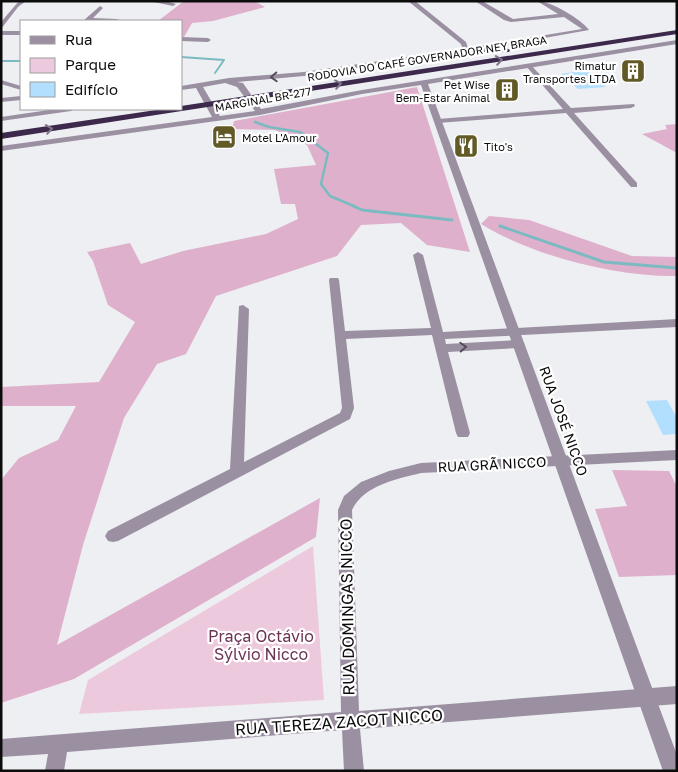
<svg xmlns="http://www.w3.org/2000/svg" width="678" height="772" font-family="'Golos Text',sans-serif">
<style>
.green{fill:#edc9dd}
.forest{fill:#dfb0cb}
.lines{fill:none;stroke-linecap:round;stroke-linejoin:round}
.stream-far2{stroke:#7cbac1;stroke-width:2}
.stream-far1{stroke:#7cbac1;stroke-width:2.5}
.stream{stroke:#7cbac1;stroke-width:3}
.building{fill:#b3dfff}
.minor{fill:#9a90a2;fill-rule:evenodd}
.tertiary{fill:#9a90a2;fill-rule:evenodd}
.motorway{fill:#3c294b;fill-rule:evenodd}
.oneway{stroke:#80748a}
.oneway2{stroke:#534e58}
.labels{text-anchor:middle;dominant-baseline:central;stroke-width:4.5;stroke-linejoin:round;paint-order:stroke}
.far-street-label{font-size:11px;fill:#0c0c0d;stroke:#fff}
.far-poi-label{font-size:11px;fill:#0c0c0d;stroke:#fff;text-anchor:end}
.street-label{font-size:14px;fill:#0c0c0d;stroke:#fff}
.near-street-label{font-size:16px;fill:#0c0c0d;stroke:#fff}
.near-park-label{font-size:16px;fill:#6c3356;stroke:#fff}
</style>
<rect width="100%" height="100%" fill="#eeeff2"/>
<path class="green" d="M313,546L324,700L79,714L88,680Z"/>
<path class="forest" d="M184,1H254L265,7L213,21L192,23L184,37H181V21H158Z
M417,87L470,252L427,245L401,223L361,225L337,256L216,296L186,354L157,364L124,418L83,545L57,645L320,498L316,537L74,679L1,703V480L19,458L58,440L76,406H1V387L99,382L135,322L108,305L93,261L87,252L130,243L141,264L183,251L266,234L298,219L295,204H281L274,169L316,165L307,145L275,130L232,129L234,121Z
M677,124V153L642,134L667,129L665,125Z
M489,216L529,220L632,256L677,257V276C616,277 533,256 481,224Z
M612,470L669,471L677,487V575L619,577L595,509L627,506Z"/>
<g class="lines">
<path class="stream-far2" d="M181,57L224,60L215,73
M1,61H21"/>
<path class="stream-far1" d="M255,122L269,127L300,132L328,153L321,184L330,196L356,207"/>
<path class="stream" d="M353,206L362,210L452,220
M500,226L604,262L677,268"/>
</g>
<path class="building" d="M586,70L592,74L606,87L578,89L561,74Z
M667,400L677,418V434L663,435L646,401Z"/>
<g class="lines">
<path class="minor" d="M149,1H166L176,4L173,6Z
M408,1H415L466,42L468,48L582,29L564,17L511,22L504,20L475,1H482L513,19L558,14L537,1C551,1 581,19 589,30L461,53L458,51L462,47L461,44Z
M100,6L103,8L93,18L117,19L120,21H83Z
M1,31H21V35H1Z
M181,37L208,38L211,40L208,42L181,41Z
M526,64H530L571,108L634,104L635,106L631,108L574,113L637,183V187H631L566,113L438,123L434,121L438,119L563,109L526,66Z
M21,96V100L1,102V98Z
M418,252L423,255L443,332L677,319V327L445,339L446,344L519,340L525,344L519,348L448,352L470,433L468,437H458L456,433L432,335L346,339L354,408L350,419L118,541L113,542L108,541L105,536L108,531L230,469L239,306L243,305L249,309L244,462L340,413L342,408L329,280L330,278H338L339,280L345,331L431,328L413,255Z
M677,450V460L421,473C397,479 364,485 352,510L359,711L677,686V704L360,729L364,771H344L342,730L67,752L64,771H45L48,754L1,757V739L341,712L338,510L344,496L361,482L389,471L421,463Z"/>
<path class="tertiary" d="M19,1H26L18,7L1,29V22Z
M677,40V44L428,84L677,755V771H663L421,85L362,94L260,115L1,151V146L212,117L196,88L181,90V86L229,78L304,72L461,49L464,51L304,76L237,82L243,83L261,109L362,90ZM225,83L237,87L255,111L220,116L203,87Z
M1,80L21,86V90L1,84Z
M56,109H75L71,111L1,121V117Z"/>
<path class="motorway" d="M677,30V34L1,139V133L163,109H181V106Z
M506,48L510,50L509,52L461,53L457,51L461,49Z"/>
</g>
<defs><path id="oneway-chevron" d="M-2-3.5L2.5 0L-2 3.5" fill="none" stroke-width="1.6" stroke-linecap="round" stroke-linejoin="round" transform="scale(1.25)"/></defs>
<g class="oneway">
<use href="#oneway-chevron" transform="translate(499 60) rotate(-9)"/>
<use href="#oneway-chevron" transform="translate(338 84) rotate(-9)"/>
<use href="#oneway-chevron" transform="translate(49 129) rotate(-9)"/>
</g>
<g class="oneway2">
<use href="#oneway-chevron" transform="translate(274 77) rotate(177)"/>
<use href="#oneway-chevron" transform="translate(463 347) rotate(-3)"/>
</g>
<defs>
<symbol id="building-square" viewBox="-11 -11 22 22"><rect x="-9" y="-9" width="18" height="18" rx="4" fill="#625a26" stroke="#fff"/><path d="M-4-6H4V6H1V3H-1V6H-4ZM-2.5-4.3h1.7v1.8h-1.7ZM.8-4.3h1.7v1.8H.8ZM-2.5-1h1.7V.8h-1.7ZM.8-1h1.7V.8H.8Z" fill="#fff"/></symbol>
<symbol id="hotel-square" viewBox="-11 -11 22 22"><rect x="-9" y="-9" width="18" height="18" rx="4" fill="#625a26" stroke="#fff"/><path d="M-6-4.5h1.5V1H6V5H4.5V3h-9V5H-6ZM-4 0a1.8 1.8 0 1 1 3.6 0ZM.5 0V-2.5h3Q6-2.5 6 0Z" fill="#fff"/></symbol>
<symbol id="restaurant-square" viewBox="-11 -11 22 22"><rect x="-9" y="-9" width="18" height="18" rx="4" fill="#625a26" stroke="#fff"/><path d="M-5-6h1v4h1v-4h1v4h1v-4h1v5L-1.5 .5V6h-2V.5L-5-1ZM5-6V6H3V1.5H1.5Q1.5-4 5-6Z" fill="#fff"/></symbol>
</defs>
<g fill-rule="evenodd">
<use href="#building-square" x="619" y="57" width="28" height="28"/>
<use href="#building-square" x="493" y="76" width="28" height="28"/>
<use href="#hotel-square" x="210" y="123" width="28" height="28"/>
<use href="#restaurant-square" x="452" y="132" width="28" height="28"/>
</g>
<g class="labels">
<g class="far-street-label">
<text transform="translate(427 58) rotate(-9)">RODOVIA DO CAFÉ GOVERNADOR NEY BRAGA</text>
<text transform="translate(263 99) rotate(-10)">MARGINAL BR-277</text>
</g>
<g class="far-poi-label">
<text x="616" y="65">Rimatur<tspan x="616" dy="13">Transportes LTDA</tspan></text>
<text x="490" y="84">Pet Wise<tspan x="490" dy="13">Bem-Estar Animal</tspan></text>
<text x="242" y="137" text-anchor="start">Motel L'Amour</text>
<text x="484" y="146" text-anchor="start">Tito's</text>
</g>
<g class="street-label">
<text transform="translate(564 421) rotate(70)">RUA JOSÉ NICCO</text>
<text transform="translate(492 464) rotate(-3)">RUA GRÃ NICCO</text>
</g>
<g class="near-street-label">
<text transform="translate(347 607) rotate(-91)">RUA DOMINGAS NICCO</text>
<text transform="translate(339 722) rotate(-4)">RUA TEREZA ZACOT NICCO</text>
</g>
<g class="near-park-label">
<text x="261" y="636">Praça Octávio<tspan x="261" dy="18">Sýlvio Nicco</tspan></text>
</g>
</g>
<rect width="678" height="772" fill="none" stroke="#0c0c0d" stroke-width="5"/>
<rect x="20" y="20" width="162" height="90" fill="#ffffff" stroke="#9e9e9e"/>
<rect x="30" y="36" width="25" height="8" fill="#9a90a2" stroke="#9e9e9e"/>
<text x="65" y="45" font-size="15" fill="#0c0c0d">Rua</text>
<rect x="30" y="58" width="25" height="15" fill="#edc9dd" stroke="#9e9e9e"/>
<text x="65" y="70" font-size="15" fill="#0c0c0d">Parque</text>
<rect x="30" y="82" width="25" height="15" fill="#b3dfff" stroke="#9e9e9e"/>
<text x="65" y="95" font-size="15" fill="#0c0c0d">Edifício</text>
</svg>
